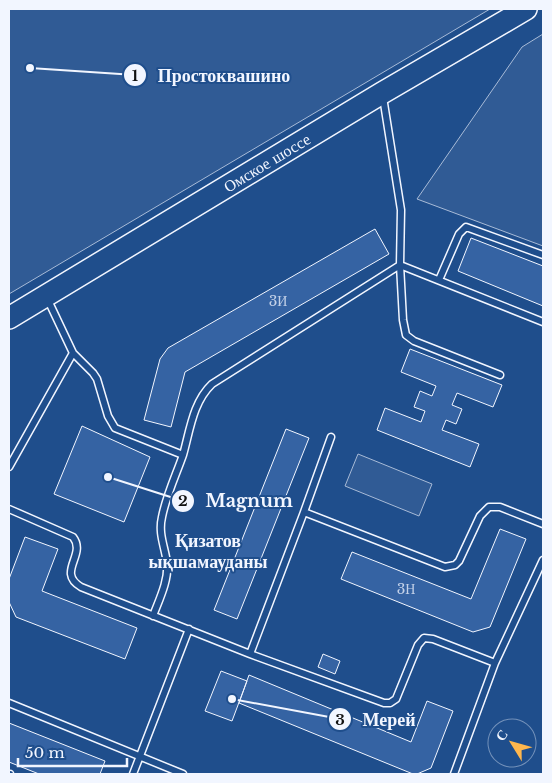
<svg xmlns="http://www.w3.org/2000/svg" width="552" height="783" font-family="'Libre Baskerville',serif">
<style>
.built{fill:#305b95;stroke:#a8bbd7}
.building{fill:#3563a3;stroke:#f2f6ff}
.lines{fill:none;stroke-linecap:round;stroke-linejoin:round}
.service-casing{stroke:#f2f6ff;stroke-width:9}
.trunk-casing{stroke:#f2f6ff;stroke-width:24}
.service{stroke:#1f4e8c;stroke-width:6}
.trunk{stroke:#1f4e8c;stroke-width:21}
.labels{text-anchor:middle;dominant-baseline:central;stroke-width:4;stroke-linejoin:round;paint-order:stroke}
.number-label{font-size:14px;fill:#c3d1e8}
.street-label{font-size:16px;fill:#f2f6ff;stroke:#1f4e8c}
.neighbourhood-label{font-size:18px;font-weight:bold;fill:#f2f6ff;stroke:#1f4e8c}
.leader{fill:none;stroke:#f2f6ff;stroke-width:2}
.callout-dot{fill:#f2f6ff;stroke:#1f4e8c;stroke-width:2}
.mark-label{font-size:15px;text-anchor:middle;font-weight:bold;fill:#111}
.callout-label{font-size:18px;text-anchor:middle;font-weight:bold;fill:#f2f6ff;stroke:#1f4e8c;stroke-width:4;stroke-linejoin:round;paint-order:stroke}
</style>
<rect width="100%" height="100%" fill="#1f4e8c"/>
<path class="built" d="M9,9H490L9,294Z
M543,34V246L417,199L522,47Z
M358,454L432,484L419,516L345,486Z"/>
<path class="building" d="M375,229L389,254L185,372L171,427L144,420L160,359L168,348Z
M471,238L543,266V306L458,271Z
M410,349L502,385L493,407L457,393L452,405L462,409L456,424L446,420L442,430L479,444L470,467L377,430L385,408L421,422L425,411L414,407L420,391L432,396L436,386L401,372Z
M82,426L150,457L124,522L54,494Z
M286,429L309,438L237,619L214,610Z
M500,529L526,539L490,627L473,632L341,579L352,552L471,599Z
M25,537L58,549L42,591L137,628L125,659L16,617L9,602V579Z
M323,654L340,661L335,674L318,667Z
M221,671L247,681L232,721L205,711Z
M249,675L411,742L427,701L453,711L431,768L417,774H413L239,703Z
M9,723L105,761L100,774H39L9,762Z"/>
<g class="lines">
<defs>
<path id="service" d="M439,280L459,234L466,227L543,255
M73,353L93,373L97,379L108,416L115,428L183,455C190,430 193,402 212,384L400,265L401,210L383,97
M500,375L414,341L406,335L403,320L400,265L543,322
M9,467L73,353L47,298
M9,509L73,537C87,555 56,572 81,587L250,654L304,512L331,437
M304,512L445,567L455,565L459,561L480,516L489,507H500L543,524
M153,616C159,600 169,580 167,563C165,547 158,534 162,517C166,496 176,475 183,455
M250,654L384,703H390L396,699L418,645L424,638L433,639L495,663
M9,703L183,774
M9,774H10
M133,774L189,629
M454,774L495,663L543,560"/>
<g id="trunk">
<path id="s1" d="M9,318L382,93L526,9"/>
</g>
</defs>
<use href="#service" class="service-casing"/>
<use href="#trunk" class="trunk-casing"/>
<use href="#service" class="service"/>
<use href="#trunk" class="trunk"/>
</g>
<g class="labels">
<g class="number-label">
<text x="278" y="301">3И</text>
<text x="406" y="589">3Н</text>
</g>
<g class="street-label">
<text stroke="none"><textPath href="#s1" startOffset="301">Омское шоссе</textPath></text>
</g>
<g class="neighbourhood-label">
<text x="208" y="541">Қизатов<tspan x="208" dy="21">ықшамауданы</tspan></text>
</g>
</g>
<path class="leader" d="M30 68L135 75M108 477L183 501M232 699L340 719"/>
<g class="callout-dot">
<circle cx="30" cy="68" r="5"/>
<circle cx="108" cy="477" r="5"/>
<circle cx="232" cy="699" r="5"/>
<circle cx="135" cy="75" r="12"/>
<circle cx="183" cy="501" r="12"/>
<circle cx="340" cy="719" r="12"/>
</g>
<g class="mark-label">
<text x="135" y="81">1</text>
<text x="183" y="506">2</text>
<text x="340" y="725">3</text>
</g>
<g class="callout-label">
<text x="224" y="82">Простоквашино</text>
<text x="249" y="507">Magnum</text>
<text x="389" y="726">Мерей</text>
</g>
<rect width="552" height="783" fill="none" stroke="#f2f6ff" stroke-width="20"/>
<g transform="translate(512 743) rotate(307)"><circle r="24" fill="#1f4e8c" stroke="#7391ba"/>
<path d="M0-4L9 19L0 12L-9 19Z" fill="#ffb74d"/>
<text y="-8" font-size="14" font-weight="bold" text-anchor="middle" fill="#f2f6ff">С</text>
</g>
<path d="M18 758v8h109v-8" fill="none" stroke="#f2f6ff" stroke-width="2.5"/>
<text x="25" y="758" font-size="15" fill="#f2f6ff" stroke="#1f4e8c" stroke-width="4" paint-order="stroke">50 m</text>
</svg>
